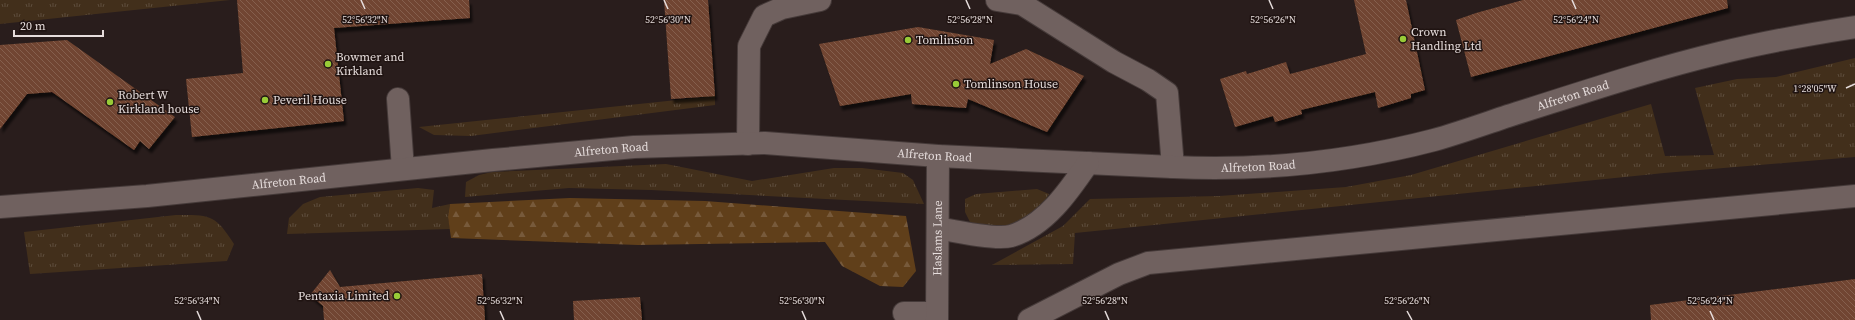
<svg xmlns="http://www.w3.org/2000/svg" width="1855" height="320" font-family="'Source Serif 4',serif">
<style>
.grass{fill:url(#grass-tufts)}
.forest{fill:url(#forest-firs)}
.building{fill:url(#building-back-hatch);filter:url(#shadow)}
.lines{fill:none;stroke-linecap:round;stroke-linejoin:round}
.minor-casing{stroke:#453a39;stroke-width:24}
.minor{stroke:#70615f;stroke-width:22}
.ticks{fill:none;stroke:#e6dddc;stroke-width:1.5}
.poi-dot{fill:#98cb37;stroke:#201412;stroke-width:1.5}
.labels{text-anchor:middle;dominant-baseline:central;stroke-width:3;stroke-linejoin:round;paint-order:stroke}
.poi-label{font-size:12px;fill:#e6dddc;stroke:#201412;text-anchor:start}
.street-label{font-size:12px;fill:#e6dddc;stroke:#201412}
.ticks-label{font-size:10px;text-anchor:middle;fill:#e6dddc;stroke:#201412;stroke-width:3;stroke-linejoin:round;paint-order:stroke}
</style>
<defs>
<pattern id="grass-tufts" width="24" height="20" patternUnits="userSpaceOnUse"><rect width="24" height="20" fill="#422f1b"/><path d="M3 7l-1-3M5 7V3M7 7l1-3M15 17l-1-3M17 17v-4M19 17l1-3" fill="none" stroke="#5d4d3c"/></pattern>
<pattern id="forest-firs" width="22" height="20" patternUnits="userSpaceOnUse"><rect width="22" height="20" fill="#603f1a"/><path d="M5 1l3.5 6h-7zM16 11l3.5 6h-7z" fill="#775a3b"/></pattern>
<pattern id="building-back-hatch" width="6" height="6" patternUnits="userSpaceOnUse"><rect width="6" height="6" fill="#714530"/><path d="M-1 5l2 2M0 0l6 6M5-1l2 2" fill="none" stroke="#855f4d"/></pattern>
<filter id="shadow"><feDropShadow dx="2.5" dy="4.5" stdDeviation="1" flood-color="#0009"/></filter>
</defs>
<rect width="100%" height="100%" fill="#291d1c"/>
<path class="grass" d="M0,0H230L0,24Z
M1855,58V157L1664,173L1075,233L1073,264L992,265L1063,226L1090,199L1219,196L1346,187L1411,175L1651,104L1665,156L1714,155L1695,88L1737,79L1776,77Z
M715,96V105L471,136L434,135L419,127Z
M666,164L752,181L834,168H862L903,173L913,180L924,204L651,190L569,188L465,197L466,182L479,175L492,172Z
M418,188L434,190L432,208L450,204L448,217L450,229L287,234L289,218L303,204L320,197Z
M1037,189L1049,194L1042,206L1023,221L998,229H984L970,222L965,212V199L976,194Z
M176,215C210,215 215,214 234,244L227,261L30,274L24,232Z"/>
<path class="forest" d="M570,198L705,201L906,216L916,271L903,287L880,286L842,266L825,242L638,245L451,238L448,217L450,204Z"/>
<path class="building" d="M237,0H469L470,18L334,28L344,121L192,137L186,79L243,73Z
M664,0H708L715,96L671,99Z
M1354,0H1406L1425,90L1411,94V98L1378,108L1375,92L1301,110L1302,114L1275,122L1273,116L1235,127L1220,79L1246,71L1247,74L1286,62L1290,74L1366,54Z
M1523,0H1727L1728,8L1471,77L1456,20L1476,13Z
M918,27L994,40L990,64L1026,49L1084,76L1047,132L968,99L966,108L912,104L911,94L840,106L819,44Z
M67,40L175,117L149,149L140,141L134,150L52,92L27,94L0,129V45Z
M330,270L340,287L482,274L485,320H324L323,306L310,295Z
M1855,279V320H1651L1650,305Z
M640,297L642,320H574L573,301Z"/>
<g class="lines">
<defs>
<g id="minor">
<path d="M997,0L1022,4L1114,62L1148,80L1167,93L1173,167"/>
<path d="M398,99L403,169"/>
<path d="M748,144L749,46L764,16L782,8L820,0"/>
<path id="s1" d="M0,207L147,196L493,160L634,147L765,143L938,156L1173,167C1260,171 1350,162 1434,140C1459,133 1484,124 1508,116C1578,94 1649,70 1720,53C1765,42 1810,34 1855,27"/>
<path d="M938,228C954,231 996,240 1011,236C1045,226 1069,191 1088,163"/>
<path d="M904,313H937"/>
<path id="s2" d="M937,320L938,156"/>
<path d="M1029,320L1119,274L1148,263L1855,196"/>
</g>
</defs>
<use href="#minor" class="minor-casing"/>
<use href="#minor" class="minor"/>
</g>
<path class="ticks" d="M361,0L365,9M664,0L668,9M966,0L970,9M1269,0L1273,9M1572,0L1576,9M1846,88L1855,84M197,311L201,320M500,311L504,320M802,311L806,320M1105,311L1109,320M1407,311L1412,320M1710,311L1714,320"/>
<g class="poi-dot">
<circle cx="1403" cy="39" r="4"/>
<circle cx="908" cy="40" r="4"/>
<circle cx="328" cy="64" r="4"/>
<circle cx="956" cy="84" r="4"/>
<circle cx="265" cy="100" r="4"/>
<circle cx="110" cy="102" r="4"/>
<circle cx="397" cy="296" r="4"/>
</g>
<g class="labels">
<g class="poi-label">
<text x="1411" y="32">Crown<tspan x="1411" dy="14">Handling Ltd</tspan></text>
<text x="916" y="40">Tomlinson</text>
<text x="336" y="57">Bowmer and<tspan x="336" dy="14">Kirkland</tspan></text>
<text x="964" y="84">Tomlinson House</text>
<text x="118" y="95">Robert W<tspan x="118" dy="14">Kirkland house</tspan></text>
<text x="273" y="100">Peveril House</text>
<text x="389" y="296" text-anchor="end">Pentaxia Limited</text>
</g>
<g class="street-label">
<text stroke="none"><textPath href="#s1" startOffset="1586">Alfreton Road</textPath></text>
<text stroke="none"><textPath href="#s1" startOffset="614">Alfreton Road</textPath></text>
<text stroke="none"><textPath href="#s1" startOffset="938">Alfreton Road</textPath></text>
<text stroke="none"><textPath href="#s1" startOffset="1262">Alfreton Road</textPath></text>
<text stroke="none"><textPath href="#s1" startOffset="290">Alfreton Road</textPath></text>
<text stroke="none"><textPath href="#s2" startOffset="82">Haslams Lane</textPath></text>
</g>
</g>
<g class="ticks-label">
<text x="365" y="23">52°56'32"N</text>
<text x="668" y="23">52°56'30"N</text>
<text x="970" y="23">52°56'28"N</text>
<text x="1273" y="23">52°56'26"N</text>
<text x="1576" y="23">52°56'24"N</text>
<text x="1815" y="92">1°28'05"W</text>
<text x="197" y="304">52°56'34"N</text>
<text x="500" y="304">52°56'32"N</text>
<text x="802" y="304">52°56'30"N</text>
<text x="1105" y="304">52°56'28"N</text>
<text x="1407" y="304">52°56'26"N</text>
<text x="1710" y="304">52°56'24"N</text>
</g>
<path d="M14 30v6h89v-6" fill="none" stroke="#e6dddc" stroke-width="2"/>
<text x="20" y="30" font-size="12" fill="#e6dddc" stroke="#201412" stroke-width="3" paint-order="stroke">20 m</text>
</svg>
